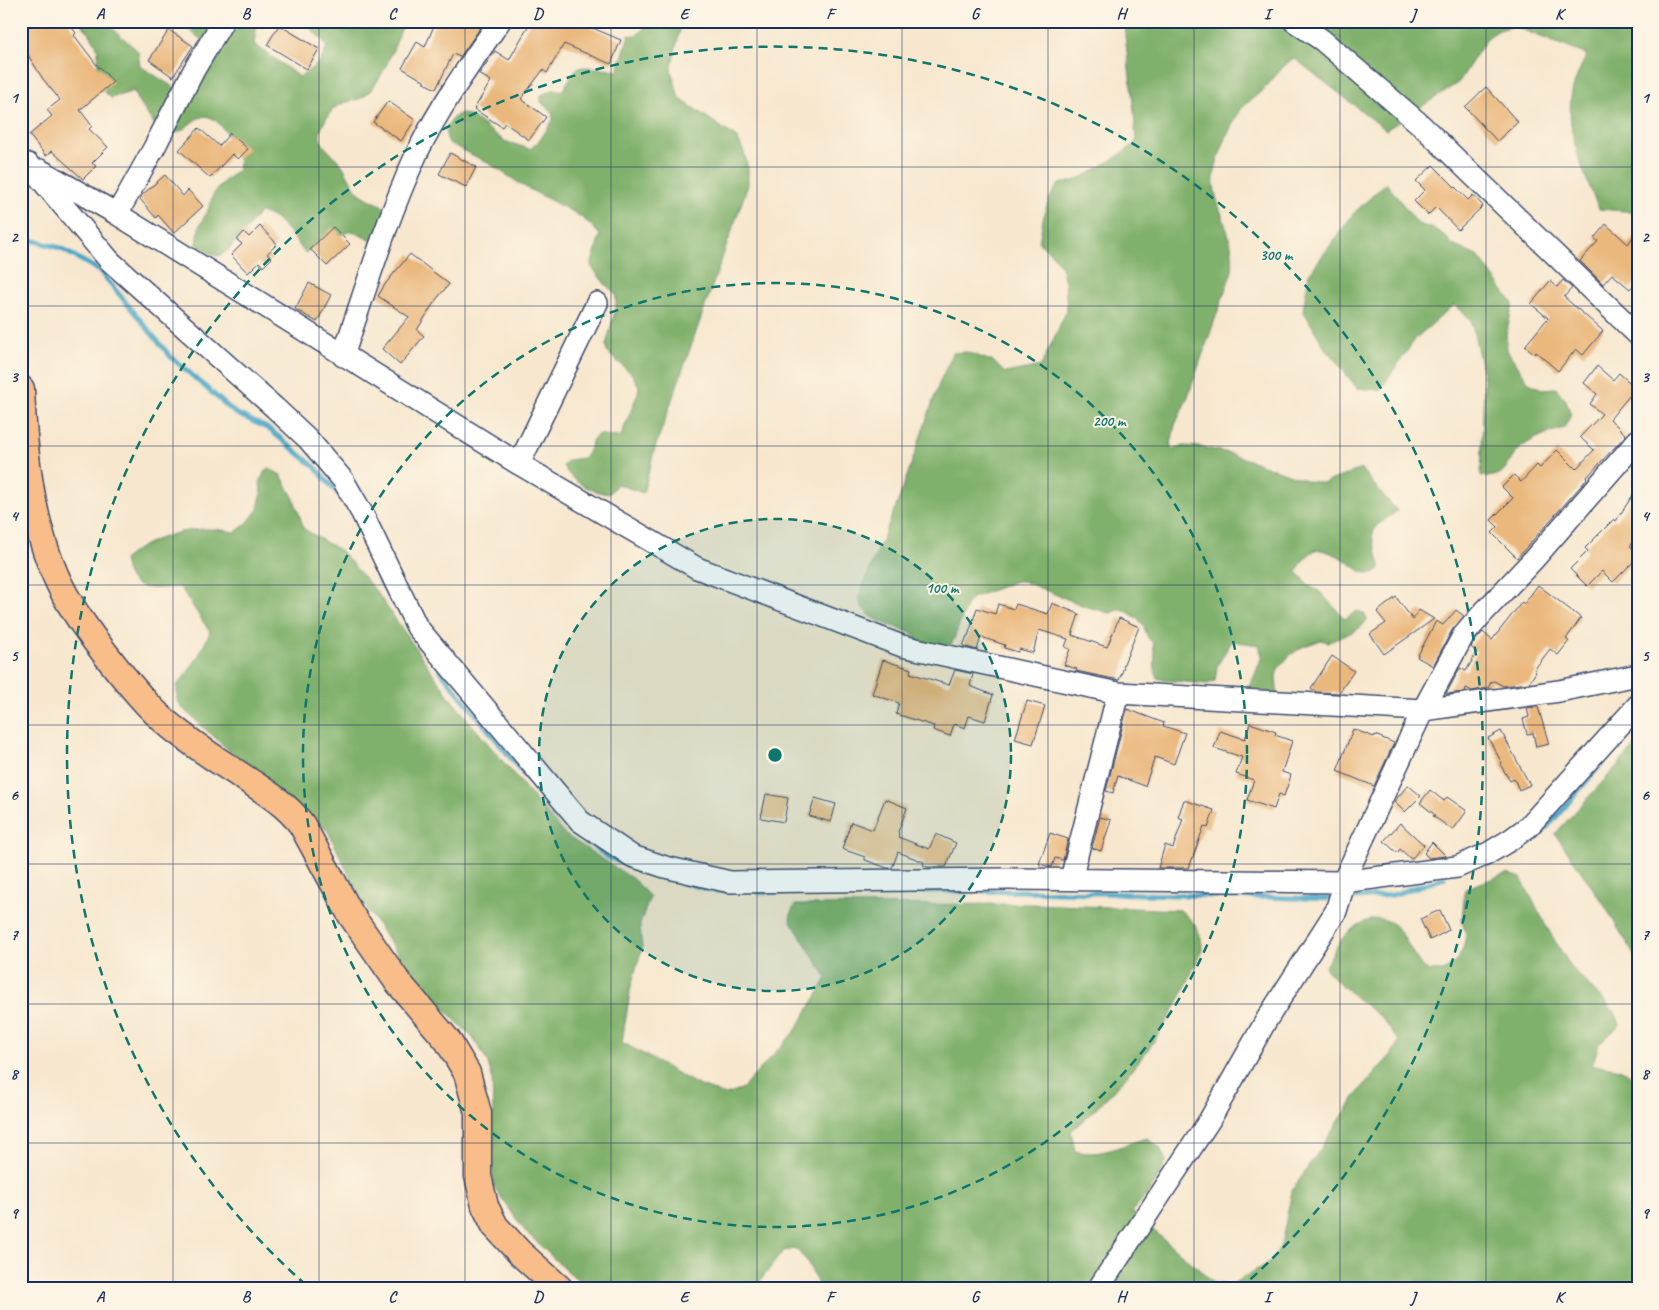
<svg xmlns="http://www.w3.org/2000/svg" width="1659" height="1310" font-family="Caveat,sans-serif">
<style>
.forest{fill:#80b16c;stroke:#4e7065}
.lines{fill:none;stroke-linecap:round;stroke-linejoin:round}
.stream{stroke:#49a7c8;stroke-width:5}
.building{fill:#eab77c}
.minor-casing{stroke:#3c4b6f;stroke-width:24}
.major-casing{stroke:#3c4b6f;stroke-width:29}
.minor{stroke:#fff;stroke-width:21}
.major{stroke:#f8bd89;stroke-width:26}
.grid{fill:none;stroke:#1b2f5e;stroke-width:1;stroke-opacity:0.55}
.ring{fill:none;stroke:#0f766e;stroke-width:2.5;stroke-dasharray:9 6}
.centre{fill:#0f766e;stroke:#fcf5e5;stroke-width:2.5}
.ring-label{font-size:15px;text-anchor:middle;font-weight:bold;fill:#0f766e;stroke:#fcf5e5;stroke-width:4;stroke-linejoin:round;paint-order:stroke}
.neatline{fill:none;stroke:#1b2f5e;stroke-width:2}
.grid-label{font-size:16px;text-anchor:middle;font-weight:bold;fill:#1b2f5e}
</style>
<rect width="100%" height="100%" fill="#fcf5e5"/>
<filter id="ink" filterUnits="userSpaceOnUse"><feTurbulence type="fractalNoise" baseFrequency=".02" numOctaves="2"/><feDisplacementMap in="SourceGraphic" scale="10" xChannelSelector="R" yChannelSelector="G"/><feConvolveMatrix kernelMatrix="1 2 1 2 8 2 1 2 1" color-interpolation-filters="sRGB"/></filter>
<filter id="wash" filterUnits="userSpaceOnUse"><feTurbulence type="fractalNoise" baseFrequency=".0096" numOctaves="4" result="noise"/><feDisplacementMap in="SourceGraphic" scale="20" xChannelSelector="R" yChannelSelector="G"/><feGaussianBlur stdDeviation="1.12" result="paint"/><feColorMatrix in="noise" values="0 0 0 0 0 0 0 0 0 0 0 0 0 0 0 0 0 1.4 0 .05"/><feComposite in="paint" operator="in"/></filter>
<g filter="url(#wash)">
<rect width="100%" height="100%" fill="#f7e7ce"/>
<path class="forest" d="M79,21H104L138,51L140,66L178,90L211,48L179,21H256L257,24L254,44L300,77L320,62L327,48L324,42L303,21H405C395,43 385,76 368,93C358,104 342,98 332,111C327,116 318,131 320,138C323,149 336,156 342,165C349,175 353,190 364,196C371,201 380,203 387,209L374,242L352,231L329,238L305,253C292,236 282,218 260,212C247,227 236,247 219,256L212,254L197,245L199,227L209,208L213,195L221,184L239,169C238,148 238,147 225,131C210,111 202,113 185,128C179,133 170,134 163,137L136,98L134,91L111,98L96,84C99,49 103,49 79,21Z
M649,21H682L671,69L679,98L737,138L744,152L748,169V185L655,448L643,493L617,484L609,494C591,492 572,482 563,466L568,460L583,458L588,453L593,439L599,434L613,437L621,436L638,393L639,386L631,373L607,352L606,345L616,307V294L605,284L591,266L600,235L590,224L575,213L525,187L490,164L449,143C442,129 448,120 461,113L474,118L504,141L530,149L540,140L553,120L552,112L541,102V95L555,89L562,91L577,68C588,65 605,70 618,71L629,35L636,36L648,24Z
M1128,21H1638V212L1599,209C1585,176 1566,134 1571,98C1573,83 1580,68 1587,55L1513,26L1499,30L1487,38L1459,82L1386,130L1294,58C1282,66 1275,77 1265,88C1257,96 1246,102 1240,111C1230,126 1211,169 1214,186C1219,217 1236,239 1232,271L1187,399L1175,425L1170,449L1184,446L1201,447L1229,453L1308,481L1324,483L1361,469L1397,511L1376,526L1372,536L1380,565L1379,571C1362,578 1356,566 1343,559C1336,554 1326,551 1317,549C1307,555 1301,561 1297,572L1308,584L1321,593L1345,619L1357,611L1364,613L1367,620L1362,626L1355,631L1328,642L1321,640L1302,647L1289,656L1278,669L1276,676L1279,713L1256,711L1246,690L1254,677L1262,656L1259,645L1232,641L1217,666L1215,681L1207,684L1164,680L1157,678L1154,664L1155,657L1153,643L1148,638L1143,624L1131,614L1124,610H1117L1110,613L1084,606L1023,581H1016L972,598L967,604L954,639L943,658L916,640L914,634C898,626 879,625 866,612C862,609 860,602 858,598L899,499L940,381L953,353L967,352L994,362L1005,373L1041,366L1067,310L1065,282L1061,266L1052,254L1039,243C1043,221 1044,202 1059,184C1081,181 1091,172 1110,161C1119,155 1127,151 1136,142L1134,111L1125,35Z
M1386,183L1418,224L1432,228L1444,235L1453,245L1479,257L1513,304L1506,335L1507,350L1529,383L1542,389L1556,388L1566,400L1571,415L1564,428C1550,432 1533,438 1522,447C1505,461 1509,480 1481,476L1484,379L1471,320L1454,305L1416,338L1380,390L1357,388L1323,345L1303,310L1309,274L1354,213Z
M268,468L281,475L294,499L304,529L341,551L376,591L453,702L564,834L633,879L650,897L640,924L642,948L631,986L622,1042L698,1085L726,1095L741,1090L796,1030L827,978L790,920L791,912L795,905L1033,904L1180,910C1192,920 1202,930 1202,948C1201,955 1195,965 1192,972C1166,1035 1122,1087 1071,1131L1075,1151C1104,1158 1121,1144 1148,1138L1160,1148L1166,1161C1158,1180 1147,1197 1132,1212L1216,1284H1232L1273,1260L1281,1245L1292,1191L1360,1090L1392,1054L1399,1041L1381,1017L1356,998L1334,978L1325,967C1330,958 1335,948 1341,940C1352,926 1377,910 1394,925C1405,935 1409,949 1418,961C1420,965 1425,968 1429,971H1443L1456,963L1463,949L1466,935L1462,920L1465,889L1507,873L1521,878L1549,931L1571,967L1615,1012L1620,1025L1599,1044L1592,1066C1610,1066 1630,1067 1638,1087V1289H820L807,1261L796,1249L783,1251L754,1289H589L564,1268L525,1231L494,1187L489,1144L493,1112L492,1077L488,1063L481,1050L472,1037L416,981L361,900L328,831L264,782L182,708L177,699V685C192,669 202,651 210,632L180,587C151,588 128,595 124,559C145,541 180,529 208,529C218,529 227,531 236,532L248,522L258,509L261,495L260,480Z
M1638,743V962L1603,903L1555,834Z"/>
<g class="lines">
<path class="stream" d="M21,237L60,248L100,271L170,356L235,413L269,429L315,467L341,497
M368,548L380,581L397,608
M440,670L538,792L565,819
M574,828L582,836L576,833L608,857L640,871L715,891H730
M1490,863L1520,850L1542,833L1638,722
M758,892L1024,891L1334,899
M1345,899L1392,895L1444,878"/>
</g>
<g id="blocks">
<path class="building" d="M21,21H67L76,33L74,35L99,68L100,67L113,82L80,110L92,126L89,129L108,147L92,163L96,166L83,179L52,151L46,156L29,135L52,116L47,110L60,100L43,79L23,47L25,46L21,38Z
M436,21H485L460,57L453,54L436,89L424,83V81L402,68L417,42L425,47Z
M531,21H576L621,40L611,64L564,44L547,73L543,70L521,99L546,117L529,140L505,123L502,127L474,109L491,81L479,74L495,51L509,60Z
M279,25L319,49L307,69L267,45Z
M169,30L193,46L173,77L149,60Z
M1486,87L1518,122L1497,141L1465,107Z
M388,101L415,120L401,141L373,122Z
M199,128L219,146L230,133L248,149L238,159L232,154L210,178L179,150Z
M450,153L476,167L466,187L439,174Z
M1433,165L1468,200L1473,195L1483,206L1458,230L1436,207L1428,215L1414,201L1425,190L1416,181Z
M165,175L183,196L188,190L203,206L174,233L158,215L156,218L140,199L142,195Z
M1606,224L1628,244L1638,230V280L1630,289L1612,274L1603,284L1580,261L1598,241L1594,238Z
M260,226L277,244L267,254L272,258L263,267L259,262L248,273L231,255L242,244L237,240L244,232L249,237Z
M333,227L350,244L327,266L310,249Z
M410,254L449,284L435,301L417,330L424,336L400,365L382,349L409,317L378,296L386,283Z
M1563,280L1572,288L1564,297L1603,331L1583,355L1576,349L1558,371L1536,352L1535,354L1525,346L1548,318L1531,304L1550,281L1557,287Z
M309,283L331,295L317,322L295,309Z
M1597,366L1613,380L1619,373L1636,388L1610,419L1626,435L1586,478L1587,479L1517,558L1492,533L1498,527L1491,520L1513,498L1502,487L1514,475L1521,482L1537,465L1540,468L1557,450L1576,469L1594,450L1580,437L1602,414L1590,404L1597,394L1584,383Z
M1638,487V537L1630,546L1638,553V557L1613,582L1602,571L1587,586L1570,569L1588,551L1585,548L1614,519L1616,521Z
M1538,585L1581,618L1566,639L1569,641L1558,655L1550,649L1534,670L1536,672L1529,683L1503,686L1494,681L1491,682L1488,688L1472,691L1466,688L1465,692L1446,694L1460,668L1466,671L1477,652L1471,647L1473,643L1483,632L1492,640L1522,602L1524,604Z
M1396,597L1413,620L1419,610L1434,619L1384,654L1370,634L1386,623L1377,612Z
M1052,603L1079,614L1072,635L1107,647L1119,618L1139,627L1123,666L1124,667L1119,680L1076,671L1077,669L1064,665L1070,649L1065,647L1068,639L1039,630L1033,653L1019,649L1018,652L1004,648L1005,645L981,637L977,650L963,646L967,636H968L977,608L995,614L998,604L1014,609L1016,604L1048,614Z
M1456,610L1464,616L1452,630L1433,666L1417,657L1436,621L1443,625Z
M1332,656L1354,671L1339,693L1316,692L1311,688Z
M883,660L911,669L910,673L949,685L955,670L973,674L970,686L993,695L985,721L969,716L965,728L954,724L950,736L933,730L934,726L896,714L899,703L872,694Z
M1027,701L1045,706L1033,744L1015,739Z
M1538,707L1549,744L1536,747L1533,733L1527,734L1523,719L1529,717L1527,708Z
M1127,709L1164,723L1163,726L1185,733L1174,764L1155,757L1145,786L1118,776L1113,793L1106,791Z
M1250,723L1276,732L1275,735L1292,741L1282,772L1291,775L1284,796L1279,794L1274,809L1247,800L1254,780L1236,774L1242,757L1214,748L1220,731L1245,739Z
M1353,729L1374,737L1375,735L1394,743L1374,786L1337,771Z
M1501,731L1530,785L1519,790L1514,779L1510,781L1500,764L1502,763L1488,738Z
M1408,785L1421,796L1405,812L1394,802Z
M1430,790L1444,801L1447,797L1467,811L1453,830L1433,816L1435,815L1420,803Z
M766,794L788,798L784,822L761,818Z
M815,798L836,804L831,822L809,816Z
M885,799L907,808L898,832L899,833L898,837L929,849L936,834L956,843L946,867H928L923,865L924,862L898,852L892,868H887L865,860V857L842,849L851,822L873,830Z
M1184,800L1214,810L1208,828L1204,826L1189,868H1158L1165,845L1173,848L1183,819L1178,817Z
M1100,817L1111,820L1101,851L1092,848Z
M1400,823L1424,845L1411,859L1400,849L1397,853L1384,841Z
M1050,833L1068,839L1063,860L1055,858L1052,867L1039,864Z
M1432,842L1446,856L1429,858L1424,853Z
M1440,910L1449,930L1430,940L1420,919Z"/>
</g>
</g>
<g filter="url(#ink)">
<use href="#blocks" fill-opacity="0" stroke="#3c4b6f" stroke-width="1"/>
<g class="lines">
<defs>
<path id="minor" d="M1294,21L1322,40L1421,125L1638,335
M28,164L110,261L275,408L308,439L343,480L362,513L417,627L580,821L632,856L665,867L730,882L1008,879L1343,882L1457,867L1487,854L1510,840L1528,827L1638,705
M40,170L117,214L519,464L697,568L902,646L1118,693L1423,710L1559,691L1638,675
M117,214L154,148L194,70L223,21
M343,356C366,288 387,218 417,153C440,106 470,64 500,21
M519,464L597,303
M1071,879L1118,693
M1098,1289L1209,1121L1267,1019L1336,911L1342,891L1343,882L1423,710L1463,636L1483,613L1533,560L1638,440"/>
<path id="major" d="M21,389C24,458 32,534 65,595C80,622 99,646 118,670C136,692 155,715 178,732C196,746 215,759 234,771C258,787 285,802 302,825L351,915L397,981L448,1041L467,1073L478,1113V1176L485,1206L495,1226L520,1253L560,1289"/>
</defs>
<use href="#minor" class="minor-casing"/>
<use href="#major" class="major-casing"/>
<use href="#minor" class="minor"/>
<use href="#major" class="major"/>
</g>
</g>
<path class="grid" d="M173,21V1289M319,21V1289M465,21V1289M611,21V1289M757,21V1289M902,21V1289M1048,21V1289M1194,21V1289M1340,21V1289M1486,21V1289M21,167H1638M21,306H1638M21,446H1638M21,585H1638M21,725H1638M21,864H1638M21,1004H1638M21,1143H1638"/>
<circle cx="775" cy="755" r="236" fill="#0f766e" fill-opacity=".12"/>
<g class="ring">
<circle cx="775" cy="755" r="236"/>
<circle cx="775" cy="755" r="472"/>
<path d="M306 1285A708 708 0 1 1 1244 1285"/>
</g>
<circle cx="775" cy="755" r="8" class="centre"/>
<g class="ring-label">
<text x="1276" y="260">300 m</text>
<text x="1109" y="426">200 m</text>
<text x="942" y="593">100 m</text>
</g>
<rect width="1659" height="1310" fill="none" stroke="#fcf5e5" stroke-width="55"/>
<rect x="28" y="28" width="1604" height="1254" class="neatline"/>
<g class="grid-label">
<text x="100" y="19">A</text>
<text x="246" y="19">B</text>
<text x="392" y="19">C</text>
<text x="538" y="19">D</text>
<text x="684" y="19">E</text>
<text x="830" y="19">F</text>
<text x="975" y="19">G</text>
<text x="1121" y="19">H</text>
<text x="1267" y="19">I</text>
<text x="1413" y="19">J</text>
<text x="1559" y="19">K</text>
<text x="14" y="103">1</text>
<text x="1645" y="103">1</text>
<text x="14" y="242">2</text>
<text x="1645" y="242">2</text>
<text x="14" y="382">3</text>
<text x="1645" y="382">3</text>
<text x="14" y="521">4</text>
<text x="1645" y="521">4</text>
<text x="14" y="661">5</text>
<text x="1645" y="661">5</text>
<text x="14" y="800">6</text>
<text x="1645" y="800">6</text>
<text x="14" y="940">7</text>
<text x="1645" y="940">7</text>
<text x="14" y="1079">8</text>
<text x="1645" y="1079">8</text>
<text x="14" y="1218">9</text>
<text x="1645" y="1218">9</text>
<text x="100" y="1302">A</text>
<text x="246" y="1302">B</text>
<text x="392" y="1302">C</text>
<text x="538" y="1302">D</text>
<text x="684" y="1302">E</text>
<text x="830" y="1302">F</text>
<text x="975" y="1302">G</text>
<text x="1121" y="1302">H</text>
<text x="1267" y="1302">I</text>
<text x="1413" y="1302">J</text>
<text x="1559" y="1302">K</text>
</g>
</svg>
